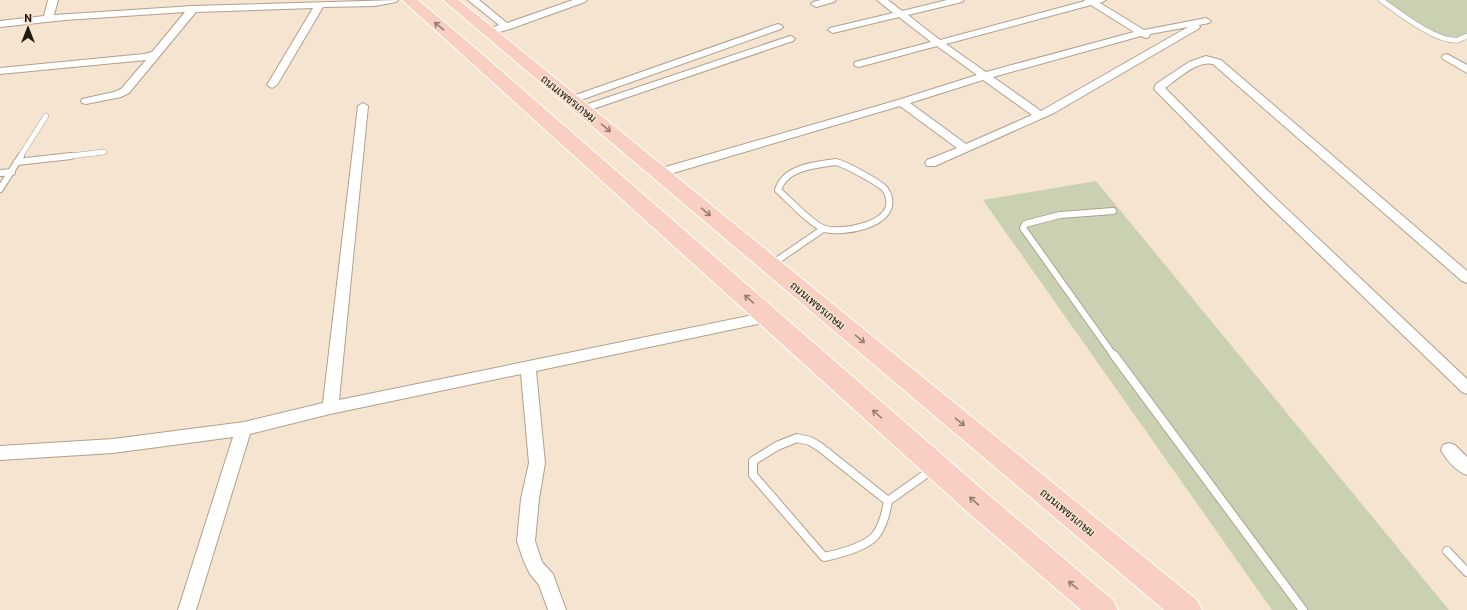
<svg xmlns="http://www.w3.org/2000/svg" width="1467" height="610" font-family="Georgia,Sarabun,serif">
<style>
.green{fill:#cad1b3}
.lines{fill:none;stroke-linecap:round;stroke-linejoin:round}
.service-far2-casing{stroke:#b0a08d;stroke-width:6}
.service-far1-casing{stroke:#b0a08d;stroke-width:8}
.service-casing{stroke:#b0a08d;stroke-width:10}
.minor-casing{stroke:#b0a08d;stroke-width:2}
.primary-casing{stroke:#fff;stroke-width:2}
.service-far2{stroke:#fff;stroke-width:5}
.service-far1{stroke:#fff;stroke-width:6}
.service{stroke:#fff;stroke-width:8}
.minor{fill:#fff;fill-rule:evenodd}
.primary{fill:#f8cfc2;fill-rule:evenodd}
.oneway{stroke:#977e73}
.labels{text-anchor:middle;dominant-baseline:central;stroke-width:3;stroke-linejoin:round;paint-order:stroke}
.street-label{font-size:11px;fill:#201a13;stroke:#f5e4d0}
</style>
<rect width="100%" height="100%" fill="#f5e4d0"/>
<path class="green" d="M1383,0H1467V37L1445,39Z
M1096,181L1449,610H1272L983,200Z"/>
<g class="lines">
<defs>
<path id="service-far2" d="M1381,0C1398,12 1437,43 1458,40C1461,39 1464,37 1467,36
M20,157L46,116
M62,157L104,152"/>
<path id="service-far1" d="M17,162L71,156
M836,162C847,165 876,181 884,188C886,190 889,196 889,199C894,225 842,234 825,229C813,226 788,199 778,190C785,167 815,165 836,162Z
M0,173L12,172
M0,189L21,156
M1113,211L1060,215L1025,224L1023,228L1114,356
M772,264L823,229"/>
<path id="service" d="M1114,355L1303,610
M797,438L810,441L820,447L888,501C886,513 883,527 875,536C865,547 838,554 824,557L753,475V461L777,446Z
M888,501L933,469
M1447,551L1467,572"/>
<path id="minor" d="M48,0H58L54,15L193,6L398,0L396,2L375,6L323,7L277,85L272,88L267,85L313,8L196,12L129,93L121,97L86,104L82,103L81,101L82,99L114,92L121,89L146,60L0,74V68L144,54L152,52L185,12L65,20L0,27V21L44,16Z
M468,0H479L507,23L573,0H587L585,2L510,29L489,35L486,34L484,32L486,30L499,25Z
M821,0H836L834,2L816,7L811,4L813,2Z
M877,0H888L902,11L947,0H964L962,2L908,15L940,40L1085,1L1084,0H1106L1100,3L1144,30L1206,18L1211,21L1209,23L1199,25L1200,27L1198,29L1054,113L935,166H927L925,163L927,160L957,148L900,106L663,176H655L653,173L655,170L898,100L977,75L937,46L859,67L855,66L854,64L855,62L931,42L899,17L833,33L828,30L830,28L893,13ZM1091,5L1134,32L986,72L946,44ZM1188,27L1041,111L993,77L1141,36L1146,38L1149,37L1150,34ZM983,80L1032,115L966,144L910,103Z
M778,24L781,25L783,27L781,29L575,102L571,103L566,100L567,98Z
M790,36L793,37L795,39L793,41L587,111H579L578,109L579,107Z
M1447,54L1467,65V73L1443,59L1442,57L1443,55Z
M1206,56L1221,60L1467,271V283L1462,281L1213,64C1197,60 1178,79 1165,88L1266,189L1467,379V394L1462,392L1258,195L1154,89L1156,84L1189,62Z
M363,103L368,106L339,400L768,312L773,313L775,317L773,321L768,322L536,371L545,463L539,499L535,541L542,562L553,574L566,610H548L539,585L530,574L524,562L517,541L521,499L529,463L521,374L330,414L250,434L196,610H178L233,437L113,453L0,460V446L113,439L244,422L323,403L358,106Z
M1449,443L1455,445L1467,457V475C1457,472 1446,460 1441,450L1443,445Z"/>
<path id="primary" d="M402,0H418L475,48L984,491L1113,600L1118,610H1081L964,509Z
M443,0H459L1197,600L1202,610H1164Z"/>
</defs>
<use href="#service-far2" class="service-far2-casing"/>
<use href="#service-far1" class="service-far1-casing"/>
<use href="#service" class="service-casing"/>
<use href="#minor" class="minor-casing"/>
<use href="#primary" class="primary-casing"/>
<use href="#service-far2" class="service-far2"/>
<use href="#service-far1" class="service-far1"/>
<use href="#service" class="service"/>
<use href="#minor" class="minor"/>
<use href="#primary" class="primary"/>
</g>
<defs><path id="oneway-shaft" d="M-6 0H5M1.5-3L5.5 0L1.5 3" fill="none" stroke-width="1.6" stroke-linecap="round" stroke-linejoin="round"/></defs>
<g class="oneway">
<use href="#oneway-shaft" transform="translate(439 26) rotate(-140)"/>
<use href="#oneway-shaft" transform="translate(606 128) rotate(40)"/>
<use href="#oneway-shaft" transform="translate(706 212) rotate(40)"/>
<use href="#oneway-shaft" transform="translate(749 299) rotate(-138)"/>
<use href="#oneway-shaft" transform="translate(860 339) rotate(40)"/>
<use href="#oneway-shaft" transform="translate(877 414) rotate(-138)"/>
<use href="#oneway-shaft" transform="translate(960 422) rotate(40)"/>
<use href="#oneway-shaft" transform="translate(974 501) rotate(-139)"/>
<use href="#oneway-shaft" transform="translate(1073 585) rotate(-140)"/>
</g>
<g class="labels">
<g class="street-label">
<text transform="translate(569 98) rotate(39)">ถนนเพชรเกษม</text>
<text transform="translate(818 305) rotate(40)">ถนนเพชรเกษม</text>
<text transform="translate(1068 512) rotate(40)">ถนนเพชรเกษม</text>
</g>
</g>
<g transform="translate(28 28)" stroke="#f5e4d0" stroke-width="3" paint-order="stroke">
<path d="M0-3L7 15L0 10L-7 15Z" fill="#201a13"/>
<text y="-6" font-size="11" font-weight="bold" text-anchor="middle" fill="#201a13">N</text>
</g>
</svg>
